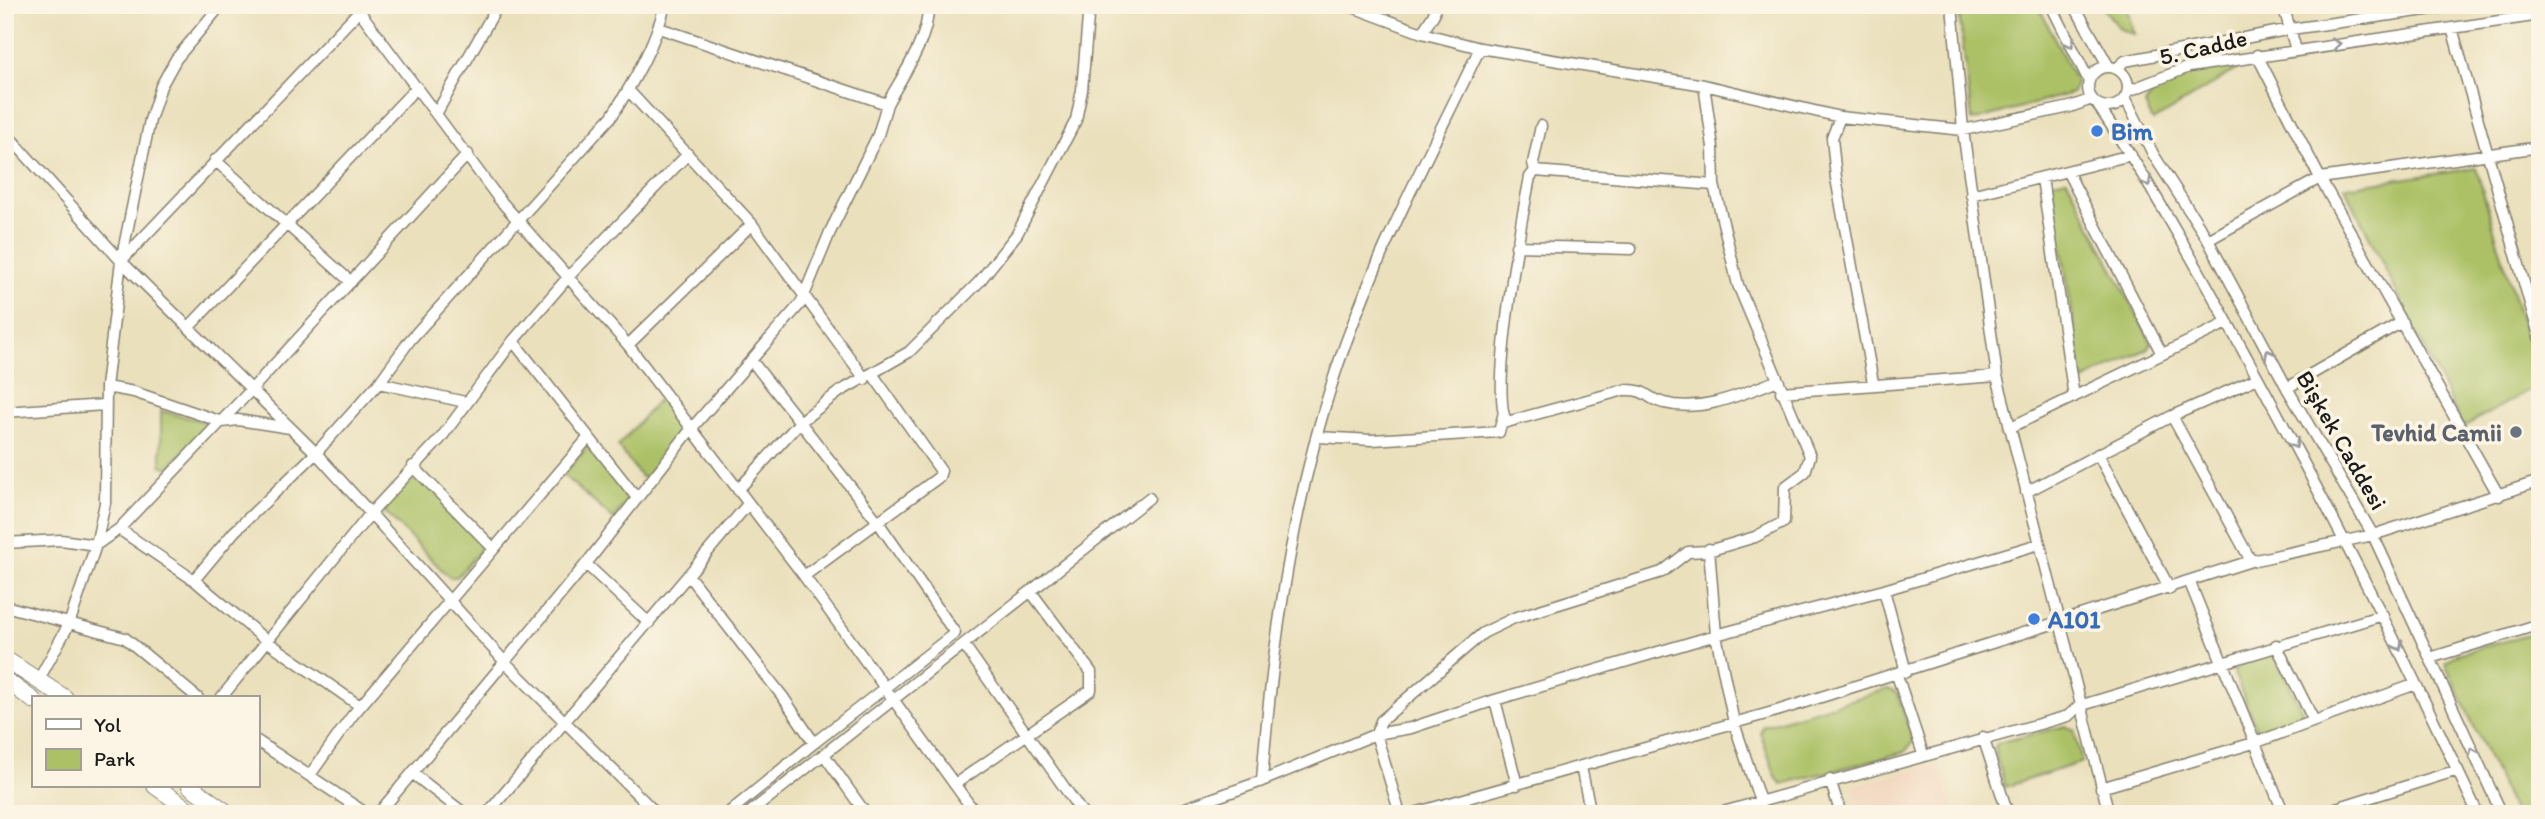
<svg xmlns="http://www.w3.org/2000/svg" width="2545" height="819" font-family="Itim,sans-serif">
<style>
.built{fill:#f1d5bd}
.green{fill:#acc166;stroke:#646e41;stroke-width:2}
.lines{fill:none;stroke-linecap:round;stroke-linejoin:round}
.minor-casing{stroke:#837e6c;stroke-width:13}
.highway-casing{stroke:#837e6c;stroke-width:18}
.minor{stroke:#fff;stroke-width:10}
.highway{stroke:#fff;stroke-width:16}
.oneway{stroke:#999}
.shop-dot{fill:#3f7fe0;stroke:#fcf5e5;stroke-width:2.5}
.worship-dot{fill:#6b7280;stroke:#fcf5e5;stroke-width:2.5}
.labels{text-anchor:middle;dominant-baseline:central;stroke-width:7;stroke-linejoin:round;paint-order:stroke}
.street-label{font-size:24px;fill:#1c1c1c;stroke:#fcf5e5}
.shop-label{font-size:24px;font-weight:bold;fill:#366cbe;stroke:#fcf5e5;text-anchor:start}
.worship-label{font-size:24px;font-weight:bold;fill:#5b616d;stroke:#fcf5e5;text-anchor:end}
</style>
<rect width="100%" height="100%" fill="#fcf5e5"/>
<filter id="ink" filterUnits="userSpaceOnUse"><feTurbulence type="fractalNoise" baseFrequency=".0143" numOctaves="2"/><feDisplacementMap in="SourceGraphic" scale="14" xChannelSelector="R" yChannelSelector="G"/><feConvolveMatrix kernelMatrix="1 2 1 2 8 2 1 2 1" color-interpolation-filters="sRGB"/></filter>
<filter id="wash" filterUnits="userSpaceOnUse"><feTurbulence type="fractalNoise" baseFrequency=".00686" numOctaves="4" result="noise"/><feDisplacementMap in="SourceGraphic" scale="28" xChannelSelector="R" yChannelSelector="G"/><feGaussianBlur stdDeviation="1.57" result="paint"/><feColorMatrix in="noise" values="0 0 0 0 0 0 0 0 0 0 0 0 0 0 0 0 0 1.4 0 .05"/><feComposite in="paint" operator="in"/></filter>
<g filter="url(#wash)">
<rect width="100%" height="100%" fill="#eae0bc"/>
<path class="built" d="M1937,762L1956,814H1862L1853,786Z"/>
<path class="green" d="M1958,5H2038L2076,82L2072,93L1972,121Z
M2101,5H2126L2134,34L2120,29Z
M2247,63L2153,121L2145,105C2164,69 2210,69 2247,63Z
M2476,168L2540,384L2463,427L2345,187Z
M2067,179L2151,343L2147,349L2083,381L2051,182Z
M661,397L682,423L683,431L647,477H641L618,446Z
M161,411L210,423L169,468L161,465Z
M588,446L595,447L630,497L613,519L563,475Z
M417,469L481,537L484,546L457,577H449L385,512L387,502Z
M2540,632V814H2514L2445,663L2457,654Z
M2273,652L2304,715L2303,720L2267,734L2257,730L2234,673L2239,663Z
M1887,689L1897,693L1913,741L1905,752L1782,784L1777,779L1760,733L1763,726Z
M2065,726L2074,730L2082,762L2005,787L1994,747L1998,743Z"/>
</g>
<g filter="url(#ink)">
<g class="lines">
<defs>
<path id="minor" d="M355,5L499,199L628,345L804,576L976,814
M1347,5L1422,33
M1435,5L1434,14L1422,33L1480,48
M1952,5L1963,130L1997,376L2109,814
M2051,5L2089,81
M2074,5L2109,67
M2283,5L2296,50
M2452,28L2540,339
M2257,55L2320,178L2499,496
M2088 87a20 20 0 1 1 40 0a20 20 0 1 1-40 0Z
M2116,69L2125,61L2291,29L2461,5
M628,90L752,224L865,379
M2128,91L2189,67L2540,15
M2125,97L2153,154L2208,240L2287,388L2373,535L2502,814
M887,104C902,76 930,38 928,5
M2097,104C2156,191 2207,285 2258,378C2336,521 2409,666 2478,814
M436,114L498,5
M1840,117L1832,138L1836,178L1873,383
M5,132L121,261L316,453L505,662L657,814
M215,160L351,282
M1535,171L1533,163L1541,126
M2067,171L2162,354
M2042,178L2074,397
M1714,185L1535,171L1530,177C1522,216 1489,395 1507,422L1624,390C1649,389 1645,399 1664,403C1703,413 1741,394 1776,381
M1971,195L2131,155
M2208,240L2320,178L2540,147
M1516,246L1631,249
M121,261L359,11
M190,326L417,87
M513,341L637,498
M628,345L752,224
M379,383L465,402
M106,387L134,392L222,422L238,420L290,428
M2287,388L2402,322
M1781,392L1997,376
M5,412L104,405
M2172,416L2251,561
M2009,428L2227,323
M1318,437L1372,440L1499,432L1503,416
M2098,454L2170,589
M413,466L493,548
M738,490L800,422L751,360
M2026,492L2172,416L2258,378
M119,529L194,580L268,642L360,706
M5,543L61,540L96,545L119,529L251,390L468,154
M586,564L649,623
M688,575L783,697L814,743L955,633L878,522L800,422L839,392L909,352L979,282L1017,234L1076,120L1082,90L1089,5
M804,576L939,477L941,471L873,375
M194,580L234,532L316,453L379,383L410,340L612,116C634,81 655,45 665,5
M2190,583L2284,814
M1884,590L1906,672
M5,606L125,638L198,698
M964,645L1083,814
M2276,645L2314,721
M2430,658L2540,624
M1897,675L1923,754
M38,681L69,624L96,545L105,503L106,387L121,261L150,120L161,86L176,59L221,5
M221,698L370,514L441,438L513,341L570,275L688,154
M1495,700L1517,785
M1983,737L2008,814
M257,741L367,814
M825,756L866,814
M1581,767L1591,814
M412,773L465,814
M310,775L352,716L589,437
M1830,780L1841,814
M1262,781C1272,645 1292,504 1335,374C1372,261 1429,155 1480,48L1704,85L1840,117L1963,130L2070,107L2092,99
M955,784L1091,690V672L1031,592
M2101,788L2257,742L2416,684
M1760,801L1734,723L1716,635L1884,590L2039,544
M378,814L586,564L692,428L801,303L830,232L878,135L887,104L659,28
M487,814L748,504
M727,814L814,743
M748,814L1149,498
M1169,814L1262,781L1376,734L1411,728L1495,700L1716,635L1709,549
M1400,814L1376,734L1381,721L1483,633L1514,618L1662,572L1688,552L1708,551L1755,537L1784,522L1785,487L1805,472L1810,456L1738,285L1714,185L1713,147L1704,85
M1411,814L1780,710L2251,561L2373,535L2540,481
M1716,814L2068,716L2079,706L2383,615
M2317,814L2458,770"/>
<path id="highway" d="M5,659L65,698
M5,680L33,700
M155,786L195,814
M190,786L229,814"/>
</defs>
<use href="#minor" class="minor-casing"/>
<use href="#highway" class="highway-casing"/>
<use href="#minor" class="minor"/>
<use href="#highway" class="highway"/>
</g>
<defs><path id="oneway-chevron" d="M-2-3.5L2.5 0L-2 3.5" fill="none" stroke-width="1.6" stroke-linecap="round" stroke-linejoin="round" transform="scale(1.75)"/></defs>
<g class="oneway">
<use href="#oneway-chevron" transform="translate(2070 43) rotate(63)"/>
<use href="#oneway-chevron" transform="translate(2336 44) rotate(-8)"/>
<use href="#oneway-chevron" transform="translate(2147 182) rotate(60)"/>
<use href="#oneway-chevron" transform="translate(2269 354) rotate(-118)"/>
<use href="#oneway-chevron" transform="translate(2294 444) rotate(61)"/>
<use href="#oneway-chevron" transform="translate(2398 646) rotate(64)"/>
<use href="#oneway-chevron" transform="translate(2473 752) rotate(-115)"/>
</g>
</g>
<g class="shop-dot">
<circle cx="2097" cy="131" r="7"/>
<circle cx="2034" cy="619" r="7"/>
</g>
<circle class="worship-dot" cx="2516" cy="432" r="7"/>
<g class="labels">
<g class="street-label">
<text transform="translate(2203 47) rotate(-13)">5. Cadde</text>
<text transform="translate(2342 440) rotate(60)">Bişkek Caddesi</text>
</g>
<g class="shop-label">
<text x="2111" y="131">Bim</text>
<text x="2048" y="619">A101</text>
</g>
<g class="worship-label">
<text x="2502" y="432">Tevhid Camii</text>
</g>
</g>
<rect width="2545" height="819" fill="none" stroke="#fcf5e5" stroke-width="28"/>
<rect x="32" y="696" width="228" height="91" fill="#fcf5e5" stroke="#a29e95" stroke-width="2"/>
<rect x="46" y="719" width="35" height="10" fill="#ffffff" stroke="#a29e95" stroke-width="2"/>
<text x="94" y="732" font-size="21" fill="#1c1c1c">Yol</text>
<rect x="46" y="749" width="35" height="21" fill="#acc166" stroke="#a29e95" stroke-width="2"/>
<text x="94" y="766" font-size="21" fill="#1c1c1c">Park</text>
</svg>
